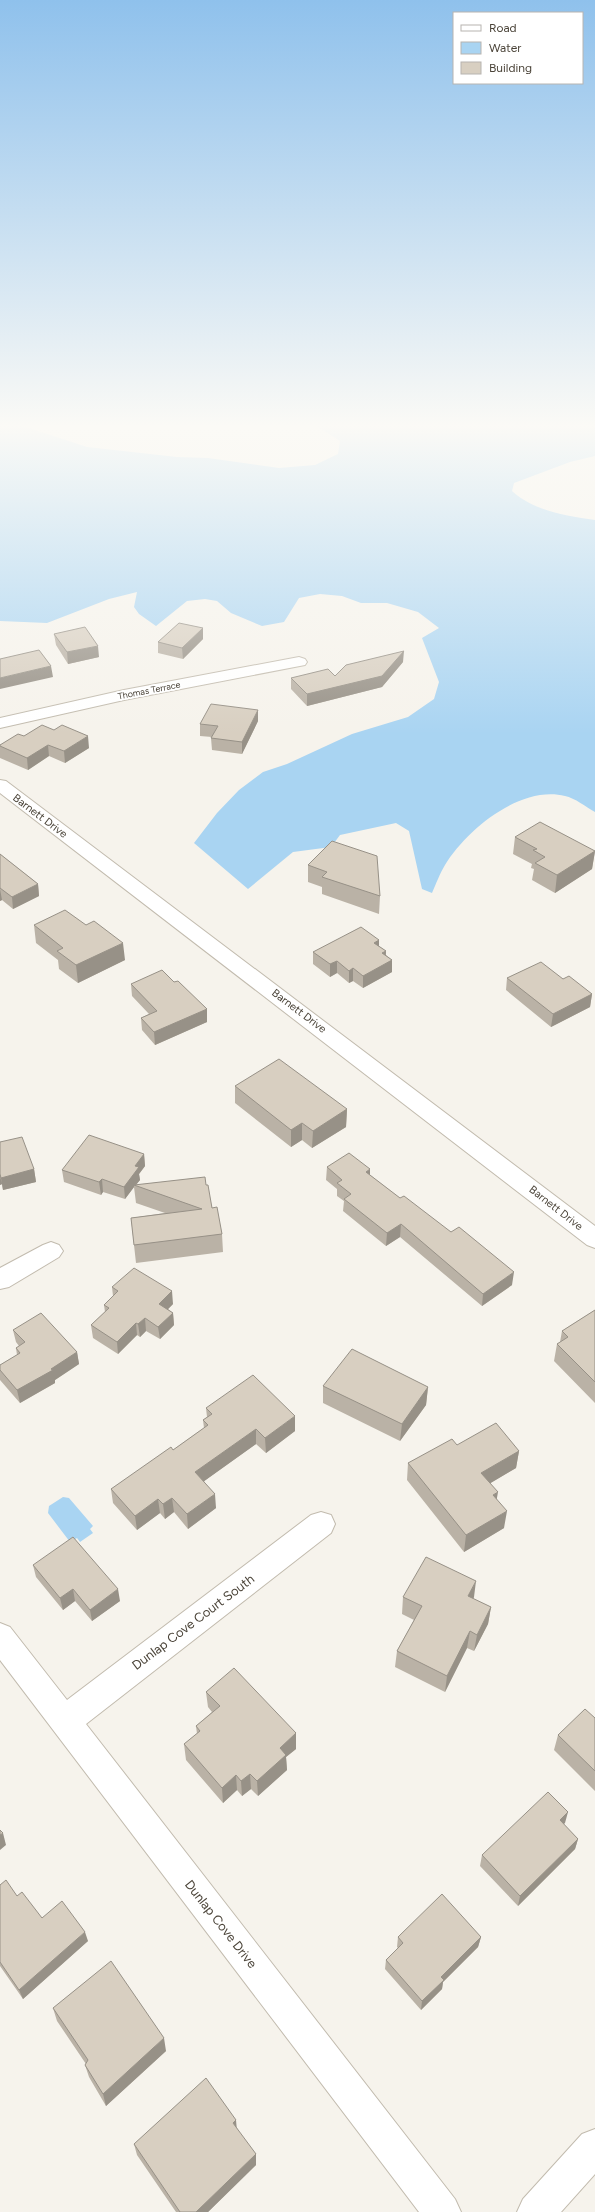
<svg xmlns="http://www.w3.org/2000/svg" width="595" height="2212" font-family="Figtree,sans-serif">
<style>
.water{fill:#a9d4f2}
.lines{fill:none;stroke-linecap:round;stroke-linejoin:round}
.minor-casing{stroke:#c2bbae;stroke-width:2}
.minor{fill:#fff;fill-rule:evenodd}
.wall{fill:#bab2a6}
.shaded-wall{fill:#979187}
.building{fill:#d8cfc1;stroke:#979187}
.labels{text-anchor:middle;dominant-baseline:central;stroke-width:3.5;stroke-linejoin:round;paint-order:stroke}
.far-street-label{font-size:9px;fill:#4b4439;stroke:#fff}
.street-label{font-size:11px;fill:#4b4439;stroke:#fff}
.near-street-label{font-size:13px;fill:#4b4439;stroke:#fff}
</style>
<rect width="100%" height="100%" fill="#f6f3ec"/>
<path class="water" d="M0,425L26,427L87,447L177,457L208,458L279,468L315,465L338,454L340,441L315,425H595V456L570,462L514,483L512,491C534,511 566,516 595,520V812C586,807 575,798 565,796C521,785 467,829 445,865C440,873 436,884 432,893L422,889L409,831L396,823L340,835L331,847L293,852L248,889L194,843L217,813L239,790L263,772L287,764L352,734L408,717L434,699L439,682L422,638L439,628L418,612L387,603H361L342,596L320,594L299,598L284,622L262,626L231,613L217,601L205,599L187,601L156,626L139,614L134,607L137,592L109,599L47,623L0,621Z
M63,1497L69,1498L93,1526L90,1529L93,1533L80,1542L77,1538L70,1542L48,1513L49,1506Z"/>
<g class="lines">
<defs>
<path id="minor" d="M299,657L305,659L307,662L305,665L124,700L0,728V718L124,690Z
M0,780L6,781L595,1226V1248L587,1245L0,793Z
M51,1242L59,1245L63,1251L59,1257L9,1287L0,1289V1268L43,1245Z
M321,1512L331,1515L335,1524L331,1533L86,1724L455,2199L461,2212H419L0,1660V1623L10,1627L67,1700L311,1515Z
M595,2129V2174L561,2212H517L523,2199L582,2134Z"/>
</defs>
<use href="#minor" class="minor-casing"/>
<use href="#minor" class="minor"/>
</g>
<path class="wall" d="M203,628V639L183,659L158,653V642Z
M54,634L99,657L68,664L56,645Z
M403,662L382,687L307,706L291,689V678L335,676Z
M258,710V721L242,754L212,750L211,738L212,737L200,736V724Z
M24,736L89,748L65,763L49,756L28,770L0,758V745Z
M515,837L595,851L592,869L555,893L532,880L534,869L531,868L532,864L513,854Z
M332,841L380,896L379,914L322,894V887L308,882V865Z
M0,854L38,884L39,896L13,909L2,900L0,901Z
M34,925H86L125,960L78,983L59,969L58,960L36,943Z
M379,940V946L386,951V955L392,960V972L363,988L353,981L349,983L337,973L330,977L313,964V952Z
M507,978L563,979L592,994L590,1007L551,1027L506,990Z
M174,982L207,1009V1022L155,1045L142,1030L141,1018L149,1014L132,996L131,984Z
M235,1086L347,1109L346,1127L312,1148L302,1140L291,1147L235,1103Z
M0,1142L34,1169L36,1182L3,1190L2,1184L0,1185Z
M144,1154L145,1166L139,1174L140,1180L136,1185H206L212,1208L222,1234L223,1252L136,1263L131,1218L165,1213L136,1203L134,1187L125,1199L103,1192L101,1195L64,1182L62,1170Z
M327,1167L370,1175L512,1285L482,1306L400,1237L386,1246L343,1211L344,1201L337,1196V1189L326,1180Z
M112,1287L173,1304L168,1309L173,1313L174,1325L160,1339L146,1331L140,1337L137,1335L118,1354L93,1338L91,1325L105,1312L104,1305L113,1296Z
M595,1310V1403L554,1361L557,1344L560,1342L562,1331Z
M13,1330L77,1352L79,1364L55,1380V1383L20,1403L0,1380V1365L17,1355L16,1348L19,1346L16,1342Z
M323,1386L428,1387L426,1405L400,1441L323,1403Z
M206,1408L295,1431L266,1453L256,1444L204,1481L216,1508L188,1529L174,1512L165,1519L160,1513L137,1530L113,1503L111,1489L173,1450L204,1428L203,1420L207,1417Z
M457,1445L519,1451L516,1468L490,1483L497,1499L504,1528L464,1552L407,1480L408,1463Z
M33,1565L120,1601L92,1621L75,1601L63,1610L36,1577Z
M403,1597H474L473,1599L491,1607L488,1624L474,1651L467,1648L445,1692L395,1667L397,1651L414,1620L402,1614Z
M206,1692L296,1733V1749L286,1757L287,1770L258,1796L251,1789L242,1796L237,1790L223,1803L186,1760L184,1744L197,1734L196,1726L212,1712L208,1707Z
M595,1718V1791L554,1750L558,1735Z
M565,1823L563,1824L578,1839L575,1849L518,1906L480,1866L482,1855Z
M0,1885L17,1896L42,1918L88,1941L23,1999L0,1966Z
M398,1937H481L478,1947L443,1982L442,1989L421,2010L385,1969L386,1960L398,1948L397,1947Z
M53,2008L166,2051L106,2106L89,2077L85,2065L86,2064L57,2021Z
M237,2128L256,2165L208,2212H176L137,2155L134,2144Z"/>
<path class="shaded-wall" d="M203,628V639L183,659L182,648Z
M98,646L99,657L68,664L67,652Z
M404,651L403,662L382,687L307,706V694Z
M51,666L53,677L0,689V678Z
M258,710V721L242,754V742Z
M88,736L89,748L65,763L64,751Z
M48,745L49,756L28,770L27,758Z
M595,851L592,869L555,893L557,875Z
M38,884L39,896L13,909L12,897Z
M0,889L2,900L0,901Z
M379,940V953L374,943Z
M123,943L125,960L78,983L76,965Z
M386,951L385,963L382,953Z
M392,960V972L363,988V976Z
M337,961V973L330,977V964Z
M353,968V981L349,983V971Z
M592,994L590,1007L551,1027L553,1014Z
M207,1009V1022L155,1045L154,1032Z
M347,1109L346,1127L312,1148L313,1131Z
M302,1123V1140L291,1147V1130Z
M144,1154L145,1166L139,1174L140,1180L135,1186L134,1185V1187L125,1199L124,1187L135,1166Z
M34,1169L36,1182L3,1190L1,1178Z
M370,1169V1182L366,1172Z
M0,1176L2,1184L0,1185Z
M102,1179L103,1192L101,1195L99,1182Z
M401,1224L400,1237L386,1246L387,1233Z
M514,1272L512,1285L482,1306L483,1294Z
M172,1291L173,1304L160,1317L159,1304Z
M173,1313L174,1325L160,1339L158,1327Z
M145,1318L146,1331L140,1337L138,1324Z
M136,1323L137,1335L118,1354L117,1342Z
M77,1352L79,1364L55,1380V1383L20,1403L17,1390Z
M428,1387L426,1405L400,1441L402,1424Z
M295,1416V1431L266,1453L265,1438Z
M256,1429V1444L196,1487L195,1472Z
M519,1451L516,1468L479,1490L481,1473Z
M498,1492L495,1509L493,1495Z
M215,1494L216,1508L188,1529L187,1514Z
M172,1498L174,1512L165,1519L163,1504Z
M158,1499L160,1513L137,1530L135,1516Z
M507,1511L504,1528L464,1552L466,1535Z
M476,1581L474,1597L465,1613L468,1596Z
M73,1589L75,1601L63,1610L60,1598Z
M118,1589L120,1601L92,1621L90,1610Z
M491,1607L488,1624L474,1651L477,1635Z
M470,1631L467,1648L445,1692L447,1676Z
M296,1733V1749L286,1757L287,1770L258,1796L257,1781L280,1748Z
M250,1774L251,1789L242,1796L241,1781Z
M236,1775L237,1790L223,1803L222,1788Z
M568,1812L565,1823L557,1831L560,1820Z
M3,1833L6,1845L0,1850V1835Z
M578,1839L575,1849L518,1906L520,1896Z
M85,1932L88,1941L23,1999L19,1990Z
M481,1937L478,1947L443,1982L442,1989L421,2010L422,2001L441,1977Z
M164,2038L166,2051L106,2106L103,2094Z
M236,2120L237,2131L233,2123Z
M256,2154V2165L208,2212H196Z"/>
<path class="building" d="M179,623L203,628L182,648L158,642Z
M85,627L98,646L67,652L54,634Z
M39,650L51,666L0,678V659Z
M404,651L382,676L307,694L291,678L328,669L335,676L346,665Z
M211,704L258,710L242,742L211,738L218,726L200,724Z
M42,725L54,730L62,725L88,736L64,751L48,745L27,758L0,746V745L18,734L24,736Z
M540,822L595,851L557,875L535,863L545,857L533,850L537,849L515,837Z
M332,841L377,856L380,896L322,877L327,872L308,865Z
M0,854L38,884L12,897L0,888Z
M65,910L86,925L94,921L123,943L76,965L57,951L63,948L34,925Z
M361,927L379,940L374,943L386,951L382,953L392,960L363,976L353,968L349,971L337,961L330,964L313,952Z
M541,962L563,979L569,976L592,994L553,1014L507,978Z
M162,970L174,982L178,981L207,1009L154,1032L141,1018L157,1011L131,984Z
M279,1059L347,1109L313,1131L302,1123L291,1130L235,1086Z
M89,1135L144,1154L135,1166L139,1167L124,1187L102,1179L99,1182L62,1170Z
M22,1137L34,1169L1,1178L0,1174V1142Z
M349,1153L370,1169L366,1172L400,1198L404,1196L451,1232L459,1227L514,1272L483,1294L401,1224L387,1233L344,1199L351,1194L337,1183L342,1180L327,1167Z
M205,1177L206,1185H208L212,1208L217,1207L222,1234L134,1245L131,1218L202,1209L134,1185Z
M134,1268L172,1291L159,1304L173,1313L158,1327L145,1318L138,1324L136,1323L117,1342L91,1325L109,1308L104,1305L118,1291L112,1287Z
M595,1310V1382L557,1344L568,1337L562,1331Z
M41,1313L77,1352L51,1369L53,1370L17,1390L0,1370V1365L20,1353L16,1348L25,1342L13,1330Z
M352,1349L428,1387L402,1424L323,1386Z
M253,1375L295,1416L265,1438L256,1429L195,1472L215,1494L187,1514L172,1498L163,1504L158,1499L135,1516L111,1489L171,1447L173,1450L208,1425L203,1420L212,1414L206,1408Z
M496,1423L519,1451L481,1473L498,1492L493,1495L507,1511L466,1535L408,1463L452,1439L457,1445Z
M73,1537L118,1589L90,1610L73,1589L60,1598L33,1565Z
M426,1557L476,1581L468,1596L491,1607L477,1635L470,1631L447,1676L397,1651L422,1606L403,1597Z
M234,1668L296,1733L280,1748L286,1755L257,1781L250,1774L241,1781L236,1775L222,1788L184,1744L200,1731L196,1726L220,1706L206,1692Z
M585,1709L595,1718V1771L558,1735Z
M548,1792L568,1812L560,1820L578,1839L520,1896L482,1855Z
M0,1830L3,1833L0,1835Z
M6,1880L17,1896L22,1892L42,1918L62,1901L85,1932L19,1990L0,1962V1885Z
M442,1894L481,1937L441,1977L444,1980L422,2001L386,1960L403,1943L398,1937Z
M111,1961L164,2038L103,2094L85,2065L88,2060L53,2008Z
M206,2078L236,2120L233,2123L256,2154L196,2212H180L134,2144Z"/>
<linearGradient id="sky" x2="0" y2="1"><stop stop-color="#8fc1ec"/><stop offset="0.58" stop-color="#fbfaf6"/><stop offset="1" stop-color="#fbfaf6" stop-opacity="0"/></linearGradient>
<rect width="595" height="734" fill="url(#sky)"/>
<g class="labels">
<g class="far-street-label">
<text transform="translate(149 690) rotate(-11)">Thomas Terrace</text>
</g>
<g class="street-label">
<text transform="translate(40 816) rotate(37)">Barnett Drive</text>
<text transform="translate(299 1011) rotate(37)">Barnett Drive</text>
<text transform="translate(556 1208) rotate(38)">Barnett Drive</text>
</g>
<g class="near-street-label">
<text transform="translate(193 1622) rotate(-37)">Dunlap Cove Court South</text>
<text transform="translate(221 1924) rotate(52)">Dunlap Cove Drive</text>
</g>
</g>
<rect x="453" y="12" width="130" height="72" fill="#ffffff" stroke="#b7b4b0"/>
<rect x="461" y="25" width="20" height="6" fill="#ffffff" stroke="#b7b4b0"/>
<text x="489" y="32" font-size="12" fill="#4b4439">Road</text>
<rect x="461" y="42" width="20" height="12" fill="#a9d4f2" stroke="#b7b4b0"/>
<text x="489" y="52" font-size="12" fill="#4b4439">Water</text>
<rect x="461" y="62" width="20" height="12" fill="#d8cfc1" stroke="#b7b4b0"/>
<text x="489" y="72" font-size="12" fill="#4b4439">Building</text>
</svg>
